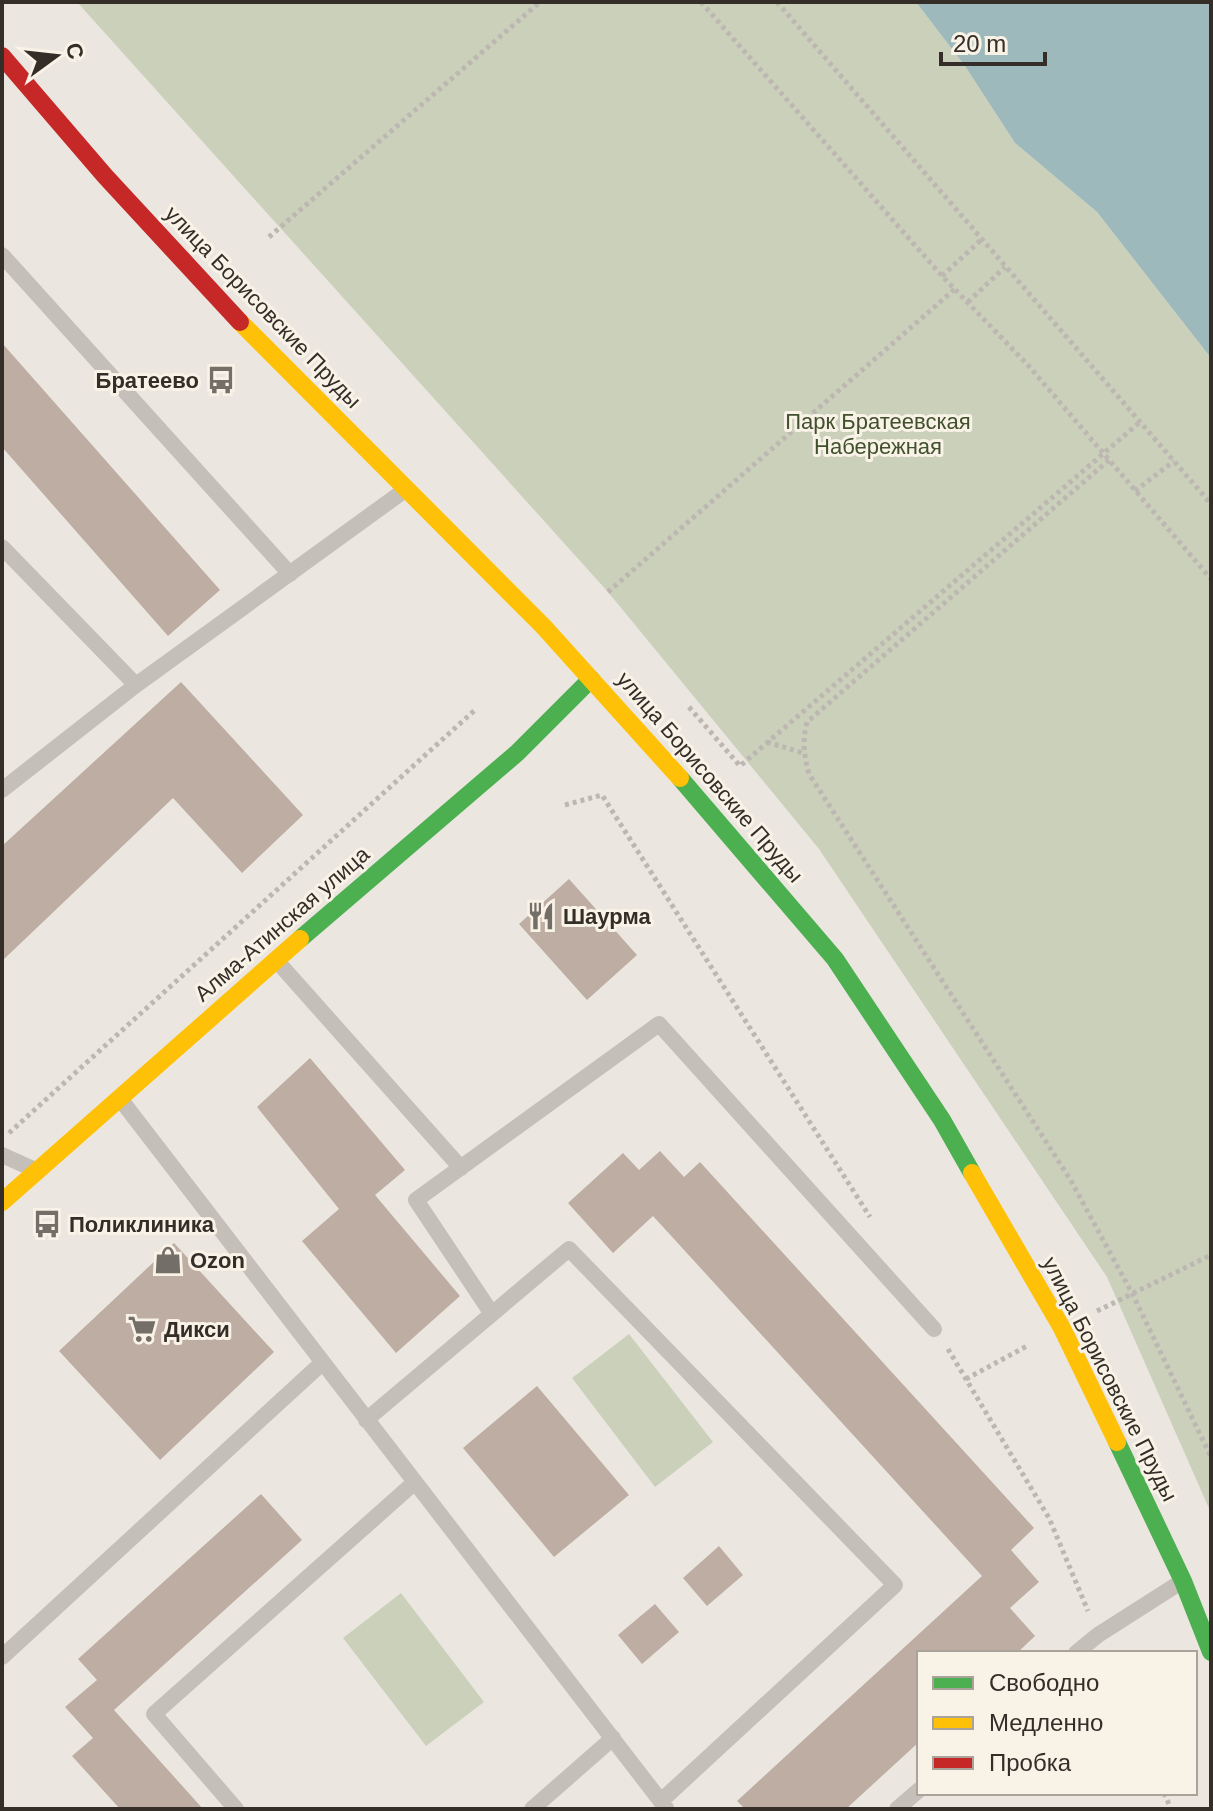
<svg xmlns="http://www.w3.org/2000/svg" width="1213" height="1811" font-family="Arial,sans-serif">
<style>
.green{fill:#cbd0bb}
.water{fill:#9db9bb}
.building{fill:#bdada2}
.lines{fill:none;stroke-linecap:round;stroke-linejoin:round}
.path{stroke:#bdb7b1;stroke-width:5;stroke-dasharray:4 4;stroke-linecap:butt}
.lane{stroke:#c4bfb9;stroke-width:16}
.fast{stroke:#4caf50;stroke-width:18}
.slow{stroke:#ffc107;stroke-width:18}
.jam{stroke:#c62828;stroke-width:18}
.labels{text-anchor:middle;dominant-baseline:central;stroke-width:6;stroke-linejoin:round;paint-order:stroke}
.street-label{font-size:22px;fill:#342d28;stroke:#f8f2e7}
.poi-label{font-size:22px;font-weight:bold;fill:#342d28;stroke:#f8f2e7;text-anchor:start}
.park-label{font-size:22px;fill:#41512d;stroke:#f8f2e7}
</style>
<rect width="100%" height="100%" fill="#ebe7e0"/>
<path class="green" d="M77,2H916L965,66L1015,143L1097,212L1211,358V1513L1107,1277L819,849L608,592Z
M629,1334L713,1442L655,1487L572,1378Z
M401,1593L484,1702L426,1746L343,1638Z"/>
<path class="water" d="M916,2H1211V358L1097,212L1015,143L965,66Z"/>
<path class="building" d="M2,343L220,590L168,636L2,447Z
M181,682L303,815L242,873L173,798L2,961V846Z
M569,879L637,955L587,1000L519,924Z
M310,1058L405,1170L375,1195L460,1296L396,1353L302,1241L339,1209L257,1107Z
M660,1151L684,1177L700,1162L1034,1528L1011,1550L1039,1582L1010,1608L1035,1636L1017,1653H919V1742L846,1809H745L737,1801L982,1576L653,1216L613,1253L568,1203L623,1153L639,1170Z
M174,1243L274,1352L160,1460L59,1351Z
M537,1386L629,1495L554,1557L463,1448Z
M261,1494L302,1540L114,1710L203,1809H120L72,1756L93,1738L65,1707L97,1680L78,1659Z
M719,1546L743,1575L707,1606L683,1578Z
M655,1604L679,1632L642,1664L618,1635Z"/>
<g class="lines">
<path class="path" d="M701,2L942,276L1027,364L1211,579
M777,2L1211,504
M269,237L540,2
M942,276L982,239
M968,302L1005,267
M1109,460L807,722C802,742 804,755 809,774L1070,1179L1133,1295L1211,1457
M1135,491L1174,461
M608,592L955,289
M689,707L740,766L1140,422
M767,742L803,753
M565,805L602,795L870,1217
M9,1133L476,709
M1097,1311L1211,1255
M948,1349L1049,1518L1088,1611
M966,1379L1027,1346
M1164,1793L1171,1809"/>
<path class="lane" d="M2,255L290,574
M2,547L136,685
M2,790L136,685L405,490
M276,960L461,1168
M121,1100L666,1808
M2,1155L33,1169
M492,1314L416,1200L659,1024L934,1329
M366,1420L569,1249L895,1585L661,1801
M1076,1653L1098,1635L1181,1582
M2,1657L322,1363
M236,1809L154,1714L415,1482
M532,1809L613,1738
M897,1809L919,1790"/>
<path class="fast" d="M680,778L835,959L942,1120L972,1173
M300,939L517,753L591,679
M1117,1442L1183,1581L1211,1652"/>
<path class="slow" d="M240,322L543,626L680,778
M972,1173L1062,1328L1117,1442
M2,1202L300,939"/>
<path class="jam" d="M2,56L105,176L240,322"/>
</g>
<defs>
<symbol id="bus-bare" viewBox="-9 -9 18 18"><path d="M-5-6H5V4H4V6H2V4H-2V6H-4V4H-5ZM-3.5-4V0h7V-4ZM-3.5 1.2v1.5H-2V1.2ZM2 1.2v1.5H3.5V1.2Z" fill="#746e68" stroke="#f8f2e7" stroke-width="2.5" paint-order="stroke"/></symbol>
<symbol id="restaurant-bare" viewBox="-9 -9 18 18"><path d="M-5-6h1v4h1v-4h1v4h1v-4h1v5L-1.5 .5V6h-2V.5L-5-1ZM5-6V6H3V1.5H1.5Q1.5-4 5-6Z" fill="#746e68" stroke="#f8f2e7" stroke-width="2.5" paint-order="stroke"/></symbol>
<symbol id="shop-bare" viewBox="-9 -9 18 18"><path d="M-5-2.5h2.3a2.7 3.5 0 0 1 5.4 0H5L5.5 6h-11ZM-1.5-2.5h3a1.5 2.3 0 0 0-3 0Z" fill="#746e68" stroke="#f8f2e7" stroke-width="2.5" paint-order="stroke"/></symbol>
<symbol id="supermarket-bare" viewBox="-9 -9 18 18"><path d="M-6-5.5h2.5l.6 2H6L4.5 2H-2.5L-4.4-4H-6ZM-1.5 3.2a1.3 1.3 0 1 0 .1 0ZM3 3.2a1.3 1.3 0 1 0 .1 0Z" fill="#746e68" stroke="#f8f2e7" stroke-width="2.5" paint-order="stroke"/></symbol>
</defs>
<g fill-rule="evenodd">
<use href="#bus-bare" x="201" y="360" width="40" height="40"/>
<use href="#restaurant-bare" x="521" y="896" width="40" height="40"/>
<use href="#bus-bare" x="27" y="1204" width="40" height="40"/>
<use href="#shop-bare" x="148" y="1240" width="40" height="40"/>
<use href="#supermarket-bare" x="122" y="1309" width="40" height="40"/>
</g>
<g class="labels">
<g class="street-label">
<text transform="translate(263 307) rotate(46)">улица Борисовские Пруды</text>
<text transform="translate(710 777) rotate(49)">улица Борисовские Пруды</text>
<text transform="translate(282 924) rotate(-41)">Алма-Атинская улица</text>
<text transform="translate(1110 1379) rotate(63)">улица Борисовские Пруды</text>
</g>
<g class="poi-label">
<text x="199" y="380" text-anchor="end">Братеево</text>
<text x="563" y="916">Шаурма</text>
<text x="69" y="1224">Поликлиника</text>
<text x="190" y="1260">Ozon</text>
<text x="164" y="1329">Дикси</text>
</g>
<g class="park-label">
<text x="878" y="421">Парк Братеевская<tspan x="878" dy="25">Набережная</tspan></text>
</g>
</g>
<rect width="1213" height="1811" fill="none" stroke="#342d28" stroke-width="8"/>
<rect x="917" y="1651" width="280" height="144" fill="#f8f2e7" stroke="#aaa39b" stroke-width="2"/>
<rect x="933" y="1677" width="40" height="12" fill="#4caf50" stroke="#aaa39b" stroke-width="2"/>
<text x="989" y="1691" font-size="24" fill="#342d28">Свободно</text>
<rect x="933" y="1717" width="40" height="12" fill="#ffc107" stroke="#aaa39b" stroke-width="2"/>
<text x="989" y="1731" font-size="24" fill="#342d28">Медленно</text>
<rect x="933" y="1757" width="40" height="12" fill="#c62828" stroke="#aaa39b" stroke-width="2"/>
<text x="989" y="1771" font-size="24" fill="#342d28">Пробка</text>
<g transform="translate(56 56) rotate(75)" stroke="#f8f2e7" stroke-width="6" paint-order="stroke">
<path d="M0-6L14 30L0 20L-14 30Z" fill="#342d28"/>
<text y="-12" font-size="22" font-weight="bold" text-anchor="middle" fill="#342d28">С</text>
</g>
<path d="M941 52v12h104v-12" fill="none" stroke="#342d28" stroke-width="4"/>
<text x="953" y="52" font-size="24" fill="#342d28" stroke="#f8f2e7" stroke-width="6" paint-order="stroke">20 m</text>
</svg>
